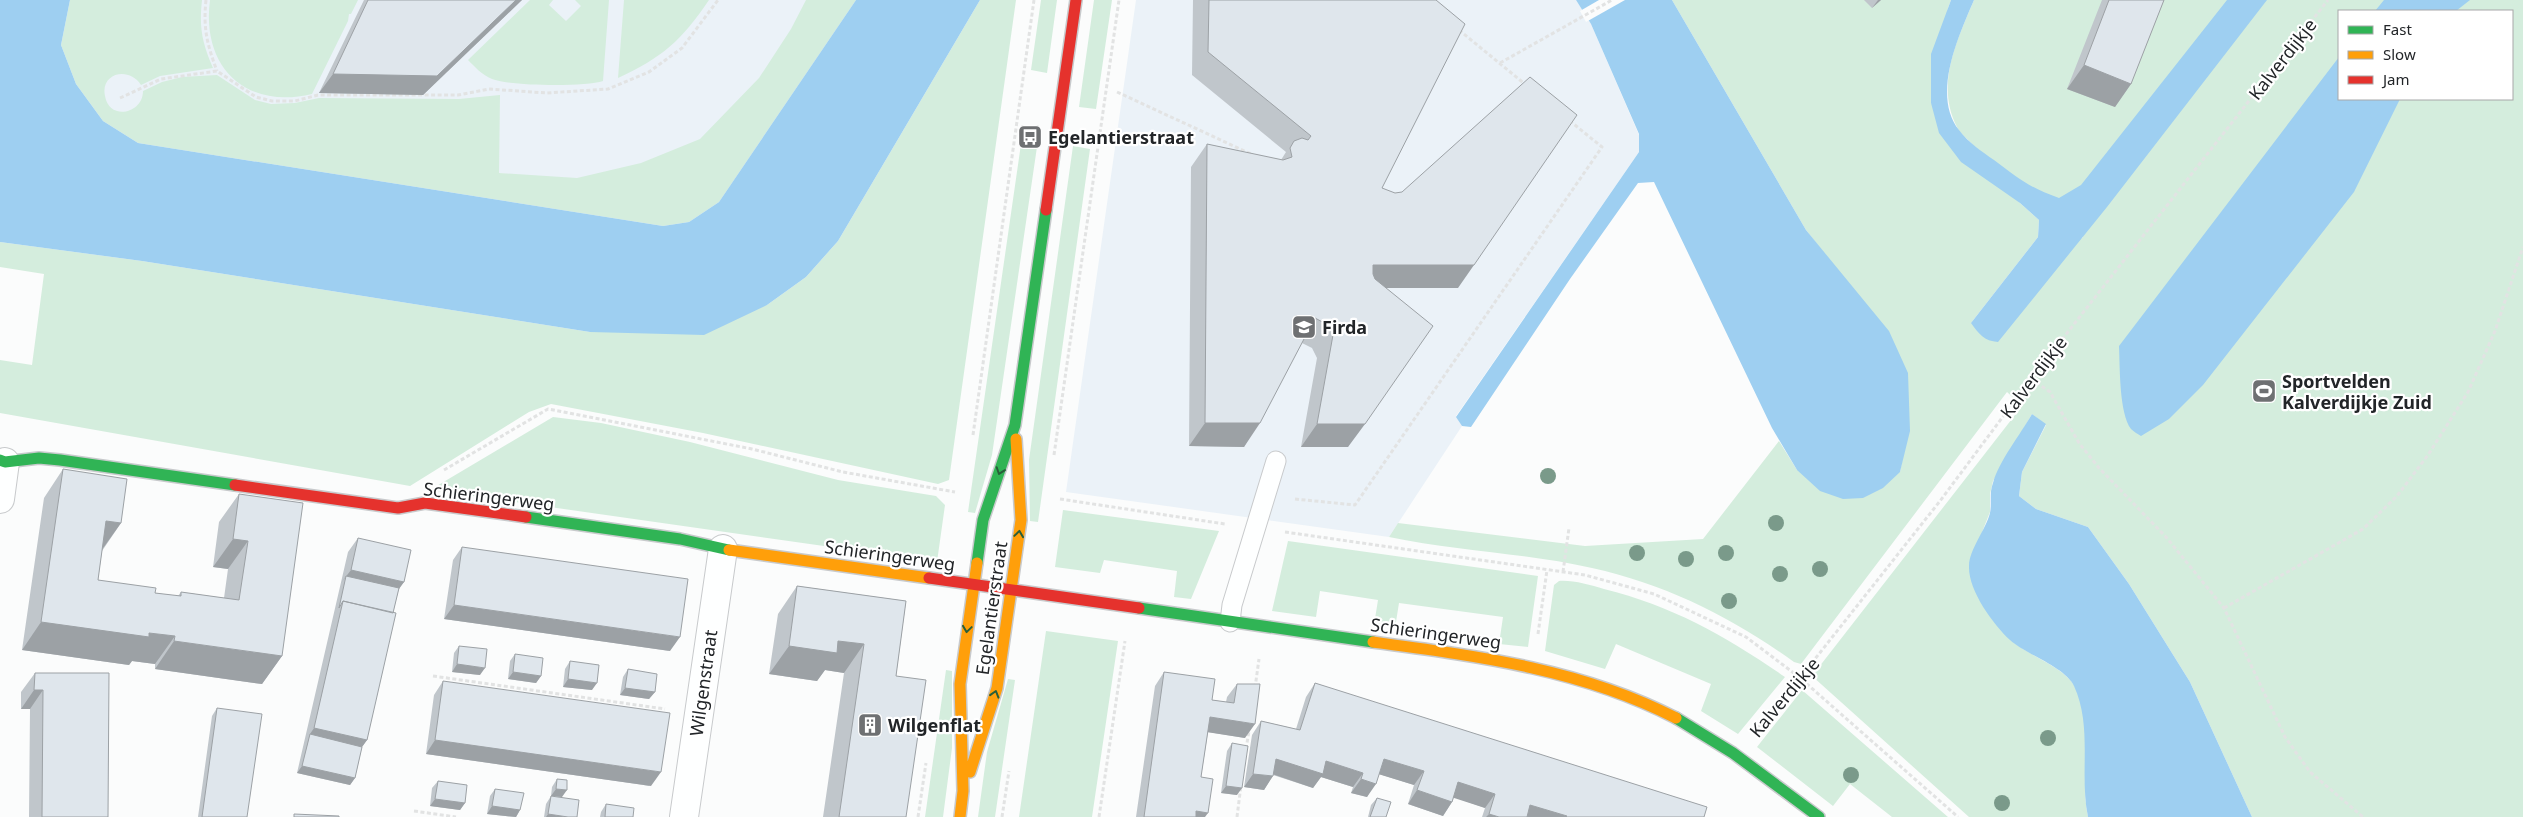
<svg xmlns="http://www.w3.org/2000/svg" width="2523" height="817" font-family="'Noto Sans',sans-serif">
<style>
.built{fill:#ebf2f8}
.green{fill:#d4eddd;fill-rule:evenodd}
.water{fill:#9ecff1}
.pier{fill:#fbfcfc}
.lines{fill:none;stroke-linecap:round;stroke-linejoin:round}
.lane-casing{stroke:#c8cacc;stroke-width:21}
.street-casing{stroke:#c8cacc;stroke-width:30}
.fast-casing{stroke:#c8cacc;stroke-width:14}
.slow-casing{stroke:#c8cacc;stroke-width:14}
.jam-casing{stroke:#c8cacc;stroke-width:14}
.path{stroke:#e2e3e3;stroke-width:3;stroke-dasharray:4 2.5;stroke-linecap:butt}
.lane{stroke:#feffff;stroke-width:19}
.street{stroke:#feffff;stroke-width:28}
.fast{stroke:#30b455;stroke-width:11}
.slow{stroke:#ff9f0a;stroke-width:11}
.jam{stroke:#e5322d;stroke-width:11}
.tree{fill:#7a9a8a}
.wall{fill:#c0c6cb}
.shaded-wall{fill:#9ca1a5}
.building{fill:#dfe6ec;stroke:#9ca1a5}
.oneway{stroke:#285e3a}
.labels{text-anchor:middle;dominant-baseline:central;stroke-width:4.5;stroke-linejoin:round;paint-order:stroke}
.street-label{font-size:18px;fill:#222528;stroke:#fff}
.poi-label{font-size:18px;font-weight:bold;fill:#222528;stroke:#fff;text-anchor:start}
</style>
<rect width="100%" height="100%" fill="#fbfcfc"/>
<path class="built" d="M70,0H856L719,202L103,121Z
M1136,0H1576L1591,24L1639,135V152L1456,416L1462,426L1389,537L1066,492Z"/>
<path class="green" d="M70,0H202C199,28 202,42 213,68L160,76L141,85C129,66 100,73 105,96C109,121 143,114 143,91L162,82L182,77L217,75L255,100L271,104L295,103L319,98L459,99L500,95L499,173L577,178L641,163L700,139L759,78L791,29L806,0H856L719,202L689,222L663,226L138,143L103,121L76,84L61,45Z
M210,0H358L351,14H349L348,21L312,94C246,110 201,67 210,0Z
M530,0H553L549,5L566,21L581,6L575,0H609L603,81C585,87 509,86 492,79C482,75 475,67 468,60Z
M624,0H709C682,40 662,58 618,78Z
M980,0H1016L949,480L938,484L703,433L551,404L529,412L410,486L0,413V360L32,365L44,274L0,267V242L142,261L590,332L767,305L806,277L838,241Z
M1041,0H1057L1047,73L1031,70Z
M1094,0H1112L1096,109L1079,107Z
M1672,0H1951L1948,8L1931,103L2020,203L2039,220L2038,237L1971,323L2083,237L1973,145C1968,139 1960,134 1957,127C1935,85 1957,40 1974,0H2523V817H2252L2190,682L2129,584L2088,527L2036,509L2019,496L2022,472L2046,425L2032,414L1993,481L1990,494V512L1969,565C1977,580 2002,633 2012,641C2028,655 2063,667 2074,685C2095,724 2079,775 2088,817H1969L1812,676L2022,406L2007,392L1801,664L1794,662C1731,617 1668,585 1592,568C1525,553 1456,551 1389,537L1398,523L1585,546L1703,539L1779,441L1797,470L1900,472L1903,457L1846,281L1806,230ZM2339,11H2512V99H2339Z
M1022,137L1038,140L992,455L975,513L968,512Z
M1073,146L1090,149L1038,522L1030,521L1029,460Z
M553,417L601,423L690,442L838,480L936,496L945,505L937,562L430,490Z
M1063,510L1219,531L1191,599L1174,597L1177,571L1104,560L1100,573L1055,567Z
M1288,541L1538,576L1528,647L1499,644L1503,617L1399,603L1395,628L1374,625L1378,600L1320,591L1316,617L1272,611Z
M1559,581C1573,580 1590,585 1604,589C1673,606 1727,637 1785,677L1738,734L1701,711L1711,684L1616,644L1605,669L1545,651L1554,585Z
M1046,631L1118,641L1092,817H1019Z
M946,670L952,671V748L943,817H925Z
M1008,679L1015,680L995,817H978L987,752Z
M1802,690L1948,817H1892L1850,784L1833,806L1757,747Z"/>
<path class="water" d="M0,0H70L61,45L76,84L103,121L138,143L663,226L689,222L719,202L856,0H980L838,241L806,277L767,305L704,335L590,332L142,261L0,242Z
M1576,0H1672L1806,230L1889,331L1908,373L1910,431L1900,472L1883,488L1863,498L1843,499L1820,491L1797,470L1772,428L1654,182L1638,183L1570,279L1471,427L1462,426L1456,417L1639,152V134L1591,24Z
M1951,0H1974C1959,35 1931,95 1959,130C1969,143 1981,151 1994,160C2018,178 2030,188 2059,198L2081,185L2227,0H2267L2107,207L1998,342C1984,341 1979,334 1971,323L2038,237L2039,220L2020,203L1961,162L1939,133L1931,103V54Z
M2384,0H2470L2456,11H2375Z
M2339,57V99H2400L2354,192L2203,385L2169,419L2141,436C2138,434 2134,432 2131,429C2119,413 2120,367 2119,346Z
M2032,414L2046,424L2022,472L2019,496L2036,509L2088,527L2129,584L2190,682L2252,817H2088C2079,774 2093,727 2074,686C2065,667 2025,654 2010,640C1993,624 1968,590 1969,566C1969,550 1986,529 1990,513C1992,503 1989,493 1993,483C1999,461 2020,435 2032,414Z"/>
<path class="pier" d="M1599,0H1625L1586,22L1580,11Z"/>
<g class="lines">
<defs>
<path id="lane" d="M1230,622L1232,605L1276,461"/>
<path id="street" d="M0,499L5,462
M684,817L723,549"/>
<path id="fast" d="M0,460L5,462L39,458L60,460L235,485
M526,517L680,539L729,550
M977,563L983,520L1015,425L1046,210
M1139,608L1373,642
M1676,718L1733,753L1819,817"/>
<path id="slow" d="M729,550L929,578
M1373,642C1477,656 1581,669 1676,718
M970,772L997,688L1021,520L1016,439
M960,817L963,791L960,684L977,563"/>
<path id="jam" d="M1046,210L1076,0
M235,485L398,508L425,503L526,517
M929,578L1139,608"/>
</defs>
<use href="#lane" class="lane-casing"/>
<use href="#street" class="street-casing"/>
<use href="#fast" class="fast-casing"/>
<use href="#slow" class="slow-casing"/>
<use href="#jam" class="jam-casing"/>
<path class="path" d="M206,0C203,28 207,44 217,71
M1459,30L1526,85
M1500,63L1612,0
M1117,92L1251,154
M120,98L161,79L217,71L256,97L272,101H295L318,95H458L489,89L547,93L608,89L649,72L682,48L718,0
M2031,379L2050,392L2079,443L2099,468L2166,537L2224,608L2285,737L2310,772L2363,817
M973,435L1034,0
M1054,455L1119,0
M444,470L548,409L752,449L843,472L955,492
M1060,499L1225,524
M1295,499L1355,505L1602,147L1570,121
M1285,532L1585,575L1654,594L1746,637L1799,677L1958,817
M1563,572L1569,528
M2224,608L2363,529L2397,496L2428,455L2468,392L2495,331L2523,247
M1538,634L1547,570
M433,676L665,709
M1255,688L1259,659
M1757,728L1811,664L1940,501L2031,379L2328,0
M1246,749L1249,731
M414,811L456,817
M918,817L926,763
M1002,817L1009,771
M1099,817L1125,641
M1237,817L1241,785"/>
<use href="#lane" class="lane"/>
<use href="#street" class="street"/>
<use href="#fast" class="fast"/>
<use href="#slow" class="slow"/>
<use href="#jam" class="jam"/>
</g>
<g class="tree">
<circle cx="1548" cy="476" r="8"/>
<circle cx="1776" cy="523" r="8"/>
<circle cx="1637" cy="553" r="8"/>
<circle cx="1726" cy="553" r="8"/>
<circle cx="1686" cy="559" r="8"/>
<circle cx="1820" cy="569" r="8"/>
<circle cx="1780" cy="574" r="8"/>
<circle cx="1729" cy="601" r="8"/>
<circle cx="2048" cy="738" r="8"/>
<circle cx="1851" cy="775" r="8"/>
<circle cx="2002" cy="803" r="8"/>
</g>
<path class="wall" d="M364,0H522L423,95L319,93Z
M1193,0H1436L1382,188L1458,288H1387L1348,447H1301L1317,358L1312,348L1302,343L1244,447L1189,446L1191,167L1207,144L1281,160L1286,152L1192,75Z
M1864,0H1881L1872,8Z
M2102,0H2164L2131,84L2115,107L2067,89Z
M63,469L121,523L102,551L98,580L155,593L178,596L181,592L224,598L228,569L213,567L219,522L239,494L282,656L262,684L155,669V664L132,661L129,665L22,650L44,498Z
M358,538L404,582L399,588L393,613L367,740L362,747L355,778L350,785L297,773L348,552Z
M462,547L670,651L444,619L453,560Z
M797,586L906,601L896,676L906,817H823L844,673L825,670L817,681L769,674L778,614Z
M459,646L480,675L452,672L454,653Z
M515,654L541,676L536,683L508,679L510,661Z
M570,661L592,690L563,687L565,669Z
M628,669L655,692L649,699L620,695L623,677Z
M1164,672L1212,700L1226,702L1227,697L1237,684L1245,738L1208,732L1201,777L1205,817H1136L1155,686Z
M35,673L108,817H29L30,709H21V692Z
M443,681L651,786L426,754L434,695Z
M1315,683L1704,817H1482L1485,808L1454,797L1452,802L1443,816L1408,804L1414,785L1379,774L1367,797L1351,793L1353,787L1321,777L1313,788L1273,775L1264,790L1244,787L1252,735L1261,721L1296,729L1306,697Z
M217,708L247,817H198L212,716Z
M1232,743L1237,795L1221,793L1227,751Z
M557,779L562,797L551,796L552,787Z
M438,781L465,803L460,810L430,806L432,788Z
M495,789L520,810L516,817L487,814L490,796Z
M551,796L577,817H544L546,804Z
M1377,798L1386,817H1368L1371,805Z
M606,804L633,817H600L601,812Z"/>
<path class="shaded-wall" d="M516,0H522L423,95L319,93L333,74Z
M1878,0H1881L1872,8Z
M2084,65L2131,84L2115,107L2067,89Z
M1373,265H1474L1458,288H1357Z
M1205,423H1260L1244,447L1189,446Z
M1317,424H1365L1348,447H1301Z
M106,521L121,523L101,551Z
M233,539L248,541L228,569L213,567Z
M351,570L404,582L394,596L346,576L341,583Z
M454,605L680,637L670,651L444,619Z
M41,622L149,633L175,636L155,664L132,661L129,665L22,650Z
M174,641L282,656L262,684L155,669Z
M838,641L864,644L844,673L825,670L817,681L769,674L789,646Z
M457,664L485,668L480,675L452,672Z
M513,672L541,676L536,683L508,679Z
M568,679L597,683L592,690L563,687Z
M625,688L655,692L649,699L620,695Z
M34,690H43L30,709H21Z
M1210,717L1255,724L1245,738L1200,731Z
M314,728L367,740L357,754L310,734Z
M435,740L661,772L651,786L426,754Z
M1276,759L1326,761L1363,773L1353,787L1321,777L1313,788L1266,772Z
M1384,759L1424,771L1414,785L1375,773Z
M302,766L355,778L350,785L297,773Z
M1253,774L1273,776L1264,790L1244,787Z
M1361,779L1376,784L1367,797L1351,793Z
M1458,782L1495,794L1485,808L1448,796Z
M1226,786L1242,788L1237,795L1221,793Z
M556,789L567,790L562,797L551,796Z
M1417,790L1452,802L1443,816L1408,804Z
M435,799L465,803L460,810L430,806Z
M1530,805L1567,816L1566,817H1522Z
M492,806L520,810L516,817L487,814Z
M1196,811L1208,813L1205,817H1192Z
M548,814L568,817H546Z
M1489,814L1499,817H1486Z"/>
<path class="building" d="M368,0H516L437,76L333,74Z
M1209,0H1436L1465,24L1382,188L1395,193L1402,192L1530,77L1577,115L1474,265H1373V274L1375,279L1433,326L1365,424H1317L1333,335L1328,325L1315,318L1260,423H1205L1207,144L1283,160L1292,157L1290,148L1294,141L1302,138L1308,140L1311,136L1208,52Z
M2109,0H2164L2131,84L2084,65Z
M63,469L127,479L121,523L106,521L98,580L156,588L155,593L181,596V592L239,600L248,541L233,539L239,494L303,503L282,656L174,641L175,636L149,633V637L41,622Z
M358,538L411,550L404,582L351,570Z
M462,547L688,579L680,637L454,605Z
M346,576L399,588L393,613L343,601L339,608Z
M797,586L906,601L896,676L926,680L906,817H839L864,644L838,641L837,653L789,646Z
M343,601L396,613L367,740L314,728Z
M459,646L487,649L485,668L457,664Z
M515,654L543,658L541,676L513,672Z
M570,661L599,665L597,683L568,679Z
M628,669L657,674L655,692L625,688Z
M1164,672L1215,679L1212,700L1234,703L1237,684H1260L1255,724L1210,717L1201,777L1213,779L1208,813L1196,811V817H1144Z
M35,673H109L108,817H42L43,690H34Z
M443,681L670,713L661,772L435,740Z
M1315,683L1707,807L1704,817H1566L1567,816L1530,805L1527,817H1499L1489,814L1495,794L1458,782L1452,802L1417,790L1424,771L1384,759L1376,784L1361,779L1363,773L1326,761L1323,774L1276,759L1273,776L1253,774L1261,721L1300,730Z
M217,708L262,714L247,817H202Z
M310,734L362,747L355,778L302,766Z
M1232,743L1248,746L1242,788L1226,786Z
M557,779L567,780V790L556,789Z
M438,781L467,785L465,803L435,799Z
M495,789L524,793L520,810L492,806Z
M551,796L579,800L577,817H568L548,814Z
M1377,798L1391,802L1386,817H1370Z
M606,804L634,808L633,817H605Z
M294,814L339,816V817H294Z"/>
<defs><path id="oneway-chevron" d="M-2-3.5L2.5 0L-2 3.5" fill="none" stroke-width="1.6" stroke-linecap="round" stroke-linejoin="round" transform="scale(1.25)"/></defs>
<g class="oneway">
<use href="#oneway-chevron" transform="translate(1000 471) rotate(109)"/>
<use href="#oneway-chevron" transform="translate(1019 534) rotate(-82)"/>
<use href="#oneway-chevron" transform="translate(967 629) rotate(98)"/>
<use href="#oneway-chevron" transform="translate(995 694) rotate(-73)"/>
</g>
<defs>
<symbol id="bus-square" viewBox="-11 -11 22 22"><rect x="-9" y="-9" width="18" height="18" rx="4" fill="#6e7072" stroke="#fff"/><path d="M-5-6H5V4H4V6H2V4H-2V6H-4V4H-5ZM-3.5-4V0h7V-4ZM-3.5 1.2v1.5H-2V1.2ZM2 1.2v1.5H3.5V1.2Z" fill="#fff"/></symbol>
<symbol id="university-square" viewBox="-11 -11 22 22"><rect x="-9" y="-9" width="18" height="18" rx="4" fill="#6e7072" stroke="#fff"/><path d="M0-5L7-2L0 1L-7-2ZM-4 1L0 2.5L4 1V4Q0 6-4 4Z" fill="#fff"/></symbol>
<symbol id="stadium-square" viewBox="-11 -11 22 22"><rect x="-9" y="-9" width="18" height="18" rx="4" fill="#6e7072" stroke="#fff"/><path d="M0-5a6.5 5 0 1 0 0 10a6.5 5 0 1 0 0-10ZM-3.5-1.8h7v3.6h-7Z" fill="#fff"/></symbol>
<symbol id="building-square" viewBox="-11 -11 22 22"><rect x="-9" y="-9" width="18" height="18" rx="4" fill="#6e7072" stroke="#fff"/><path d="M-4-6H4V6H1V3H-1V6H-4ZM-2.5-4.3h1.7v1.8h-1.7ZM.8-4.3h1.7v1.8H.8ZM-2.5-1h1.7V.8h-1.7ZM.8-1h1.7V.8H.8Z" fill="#fff"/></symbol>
</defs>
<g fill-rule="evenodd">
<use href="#bus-square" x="1016" y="123" width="28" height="28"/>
<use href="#university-square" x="1290" y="313" width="28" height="28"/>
<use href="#stadium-square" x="2250" y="377" width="28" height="28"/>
<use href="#building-square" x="856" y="711" width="28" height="28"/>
</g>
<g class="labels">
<g class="street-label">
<text transform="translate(2282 59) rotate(-52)">Kalverdijkje</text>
<text transform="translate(2033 377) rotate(-53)">Kalverdijkje</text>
<text transform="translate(489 496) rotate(7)">Schieringerweg</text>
<text transform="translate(890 555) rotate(8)">Schieringerweg</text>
<text transform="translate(991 608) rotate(-82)">Egelantierstraat</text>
<text transform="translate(1436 633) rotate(8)">Schieringerweg</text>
<text transform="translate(703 683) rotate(-82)">Wilgenstraat</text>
<text transform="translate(1784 697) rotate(-50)">Kalverdijkje</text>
</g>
<g class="poi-label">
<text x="1048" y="137">Egelantierstraat</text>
<text x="1322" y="327">Firda</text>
<text x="2282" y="381">Sportvelden<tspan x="2282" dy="21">Kalverdijkje Zuid</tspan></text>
<text x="888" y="725">Wilgenflat</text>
</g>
</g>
<rect x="2338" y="10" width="175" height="90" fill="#ffffff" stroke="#a7a8a9"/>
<rect x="2348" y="26" width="25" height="8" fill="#30b455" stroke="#a7a8a9"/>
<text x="2383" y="35" font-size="15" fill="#222528">Fast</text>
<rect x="2348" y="51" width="25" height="8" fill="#ff9f0a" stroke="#a7a8a9"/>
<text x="2383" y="60" font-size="15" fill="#222528">Slow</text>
<rect x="2348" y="76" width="25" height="8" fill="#e5322d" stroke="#a7a8a9"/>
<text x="2383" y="85" font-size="15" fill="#222528">Jam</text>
</svg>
